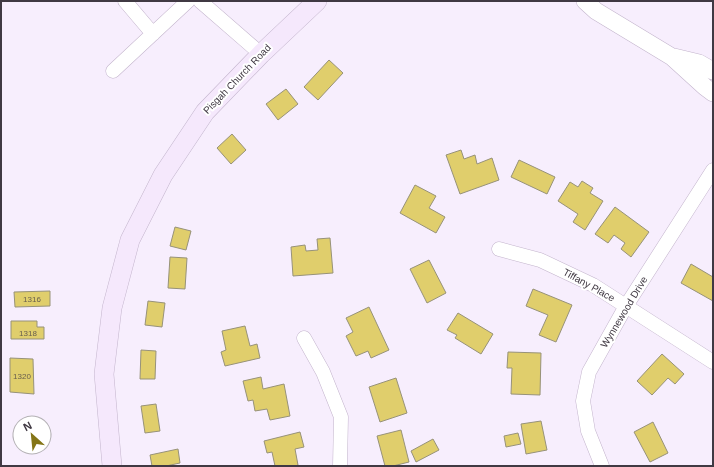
<svg xmlns="http://www.w3.org/2000/svg" width="714" height="467" font-family="Helvetica,sans-serif">
<style>
.building{fill:#e0ce6c;stroke:#979279}
.lines{fill:none;stroke-linecap:round;stroke-linejoin:round}
.minor-casing{stroke:#c3b4cc;stroke-width:15}
.tertiary-casing{stroke:#c3b4cc;stroke-width:18}
.secondary-casing{stroke:#c3b4cc;stroke-width:20}
.minor{stroke:#fff;stroke-width:14}
.tertiary{stroke:#fff;stroke-width:17}
.secondary{stroke:#f5e8fc;stroke-width:19}
.labels{text-anchor:middle;dominant-baseline:central;stroke-width:4;stroke-linejoin:round;paint-order:stroke}
.number-label{font-size:8px;fill:#685e4d}
.street-label{font-size:10px;fill:#403943;stroke:#fff}
</style>
<rect width="100%" height="100%" fill="#f7eefd"/>
<path class="building" d="M329,60L343,73L318,100L304,87Z
M286,89L298,104L278,120L266,104Z
M232,134L246,150L231,164L217,148Z
M461,150L464,159L475,155L477,164L492,158L499,180L460,194L446,155Z
M519,160L555,177L547,194L511,177Z
M582,181L593,188L590,193L603,201L585,230L573,222L578,214L558,201L570,182L578,187Z
M415,185L436,196L429,208L445,217L436,233L400,213Z
M615,207L649,232L631,257L621,249L625,243L614,235L608,243L595,234Z
M175,227L191,231L186,250L170,246Z
M330,238L333,273L293,276L291,247L305,245L306,251L318,250L317,239Z
M170,257L187,258L185,289L168,288Z
M429,260L446,293L427,303L410,269Z
M691,264L713,277V301L681,283Z
M533,289L572,305L556,342L539,335L548,315L526,306Z
M50,291V306L15,307L14,292Z
M148,301L165,303L162,327L145,325Z
M369,307L389,350L371,358L368,351L356,356L346,336L353,332L346,318Z
M458,313L493,334L481,354L455,338L457,335L447,330Z
M11,321H37V327H44V339H11Z
M245,326L250,346L257,344L260,358L225,366L221,352L226,350L222,331Z
M141,350L156,351L155,379H140Z
M508,352L541,353L540,395L511,394L512,368H507Z
M662,354L684,374L675,384L668,378L652,395L637,381Z
M10,358L33,359L34,394L10,392Z
M261,377L263,389L284,384L290,416L270,420L267,409L255,411L253,400L248,401L243,381Z
M396,378L407,413L380,422L369,387Z
M156,404L160,431L145,433L141,406Z
M541,421L547,450L526,454L521,424Z
M653,422L668,453L650,462L634,432Z
M401,430L409,462L393,466H385L377,436Z
M300,432L304,447L295,449L298,465L295,466H275L272,452L267,453L264,441Z
M518,433L521,444L506,447L504,436Z
M433,439L439,450L416,462L411,451Z
M178,449L180,463L166,466H152L150,455Z"/>
<g class="lines">
<defs>
<path id="minor" d="M125,1L153,34
M200,1L261,54
M113,71L188,1
M499,249L540,260L593,285L713,362
M304,338L323,372L341,417L340,466
M602,466L588,431L583,401L589,372L626,306L713,170"/>
<path id="tertiary" d="M585,1L596,11L672,57L705,87L713,93
M674,57L699,63L713,71"/>
<path id="secondary" d="M112,466L104,374L112,308L130,240L163,175L205,112L261,54L317,1"/>
</defs>
<use href="#minor" class="minor-casing"/>
<use href="#tertiary" class="tertiary-casing"/>
<use href="#secondary" class="secondary-casing"/>
<use href="#minor" class="minor"/>
<use href="#tertiary" class="tertiary"/>
<use href="#secondary" class="secondary"/>
</g>
<g class="labels">
<g class="number-label">
<text x="32" y="299">1316</text>
<text x="28" y="333">1318</text>
<text x="22" y="376">1320</text>
</g>
<g class="street-label">
<text transform="translate(237 79) rotate(-46)">Pisgah Church Road</text>
<text transform="translate(589 285) rotate(29)">Tiffany Place</text>
<text transform="translate(624 312) rotate(-59)">Wynnewood Drive</text>
</g>
</g>
<rect width="714" height="467" fill="none" stroke="#403943" stroke-width="4"/>
<g transform="translate(32 435) rotate(333)"><circle r="19" fill="#ffffff" stroke="#b3b0b4"/>
<path d="M0-3L7 15L0 10L-7 15Z" fill="#847517"/>
<text y="-6" font-size="11" font-weight="bold" text-anchor="middle" fill="#403943">N</text>
</g>
</svg>
